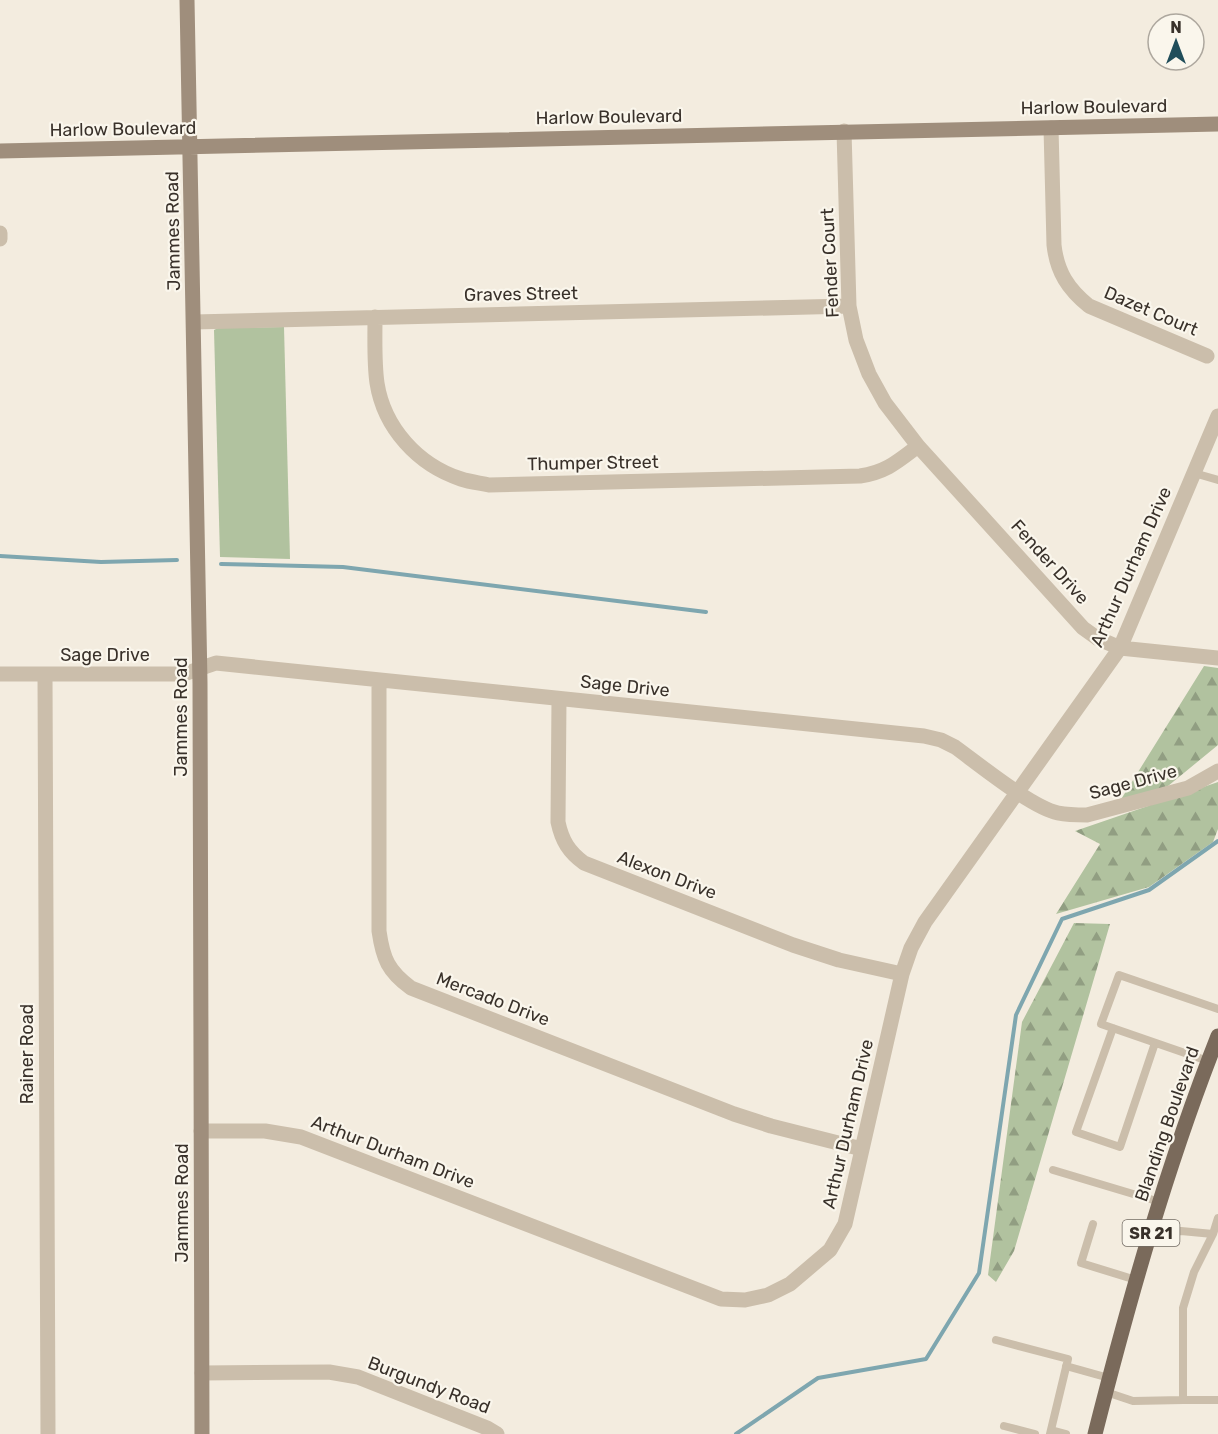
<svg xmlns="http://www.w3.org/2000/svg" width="1218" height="1434" font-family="Rubik,sans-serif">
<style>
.grass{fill:#b1c29f}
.forest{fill:url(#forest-firs)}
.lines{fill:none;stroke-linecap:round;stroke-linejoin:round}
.stream{stroke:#7ea6af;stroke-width:4}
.lane{stroke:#cbbeab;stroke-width:8}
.street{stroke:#cbbeab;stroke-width:15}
.secondary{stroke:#9f8e7c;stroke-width:15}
.primary{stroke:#7a6a5b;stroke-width:15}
.labels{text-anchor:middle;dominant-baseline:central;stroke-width:4.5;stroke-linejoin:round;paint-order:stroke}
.shield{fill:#faf6ec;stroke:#736c64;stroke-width:1.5}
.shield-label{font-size:16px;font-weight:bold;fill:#39312a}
.street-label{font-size:18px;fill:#39312a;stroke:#faf6ec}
</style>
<defs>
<pattern id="forest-firs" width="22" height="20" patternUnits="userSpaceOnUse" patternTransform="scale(1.5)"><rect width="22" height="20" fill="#b1c29f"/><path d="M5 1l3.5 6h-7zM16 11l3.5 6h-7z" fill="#919e82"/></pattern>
</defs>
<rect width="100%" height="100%" fill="#f3ecdf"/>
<path class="grass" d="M284,327L290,559L220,557L214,330L218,328Z"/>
<path class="forest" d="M1204,666L1218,668V745L1168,786L1120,801Z
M1218,782V829L1213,842L1149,887L1056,914L1100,844L1075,831Z
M1074,923L1110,924L1014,1251L996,1282L988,1275L1022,1022Z"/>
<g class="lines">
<path class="stream" d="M0,556L101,562L177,560
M221,564L343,567L706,612
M736,1434L818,1378L926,1359L979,1273L1016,1015L1062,919L1149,890L1218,841"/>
<path class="lane" d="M1194,473L1218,480
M1113,1028L1076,1132L1120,1147L1155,1043
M1208,1061L1101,1024L1119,975L1218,1009
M1053,1170L1160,1202
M1218,1218L1213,1234L1194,1272L1183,1308V1400H1218
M1093,1224L1081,1263L1136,1280
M1151,1232L1181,1231L1213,1234
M996,1340L1068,1359L1050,1434
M1066,1366L1109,1378
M1106,1392L1133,1401L1183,1400
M1004,1426L1035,1434
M1051,1430L1066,1434"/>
<path class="street" d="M1051,128L1054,245C1057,272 1068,289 1089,306L1207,356
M844,131L849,306L856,340L869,374L885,403L918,446L1083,628L1097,638L1120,648L1218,658
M0,233V239
M375,317C375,339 374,362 377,383C384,428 418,465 461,479C470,482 480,483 489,485L860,476C886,472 897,462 918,446
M194,322L849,306
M0,674H184L216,663L924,736L941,740L955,747C980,765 1031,807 1058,813C1068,815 1077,815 1087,815L1188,788L1218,771
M45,675L48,1434
M379,681V931C383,959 388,971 411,988L734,1114L771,1126L862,1149
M559,699L558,822C562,841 569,852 584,863L793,945L839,960L902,974
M201,1131H265L301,1137L721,1299L745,1300L768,1295L790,1284L830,1250L845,1224L902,974L911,948L925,922L1120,648L1218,416
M202,1373L329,1372L358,1377L487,1428L497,1434"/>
<path class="secondary" d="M187,0L200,683L202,1434
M0,151L1218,124"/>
<path class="primary" d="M1095,1434C1129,1300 1167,1165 1218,1036"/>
</g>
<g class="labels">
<rect class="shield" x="1122.5" y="1220" width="57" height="26" rx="4.5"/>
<g class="shield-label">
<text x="1151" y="1233">SR 21</text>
</g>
<g class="street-label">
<text transform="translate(1094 107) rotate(-1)">Harlow Boulevard</text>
<text transform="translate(609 117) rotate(-1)">Harlow Boulevard</text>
<text transform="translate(123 129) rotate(-1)">Harlow Boulevard</text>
<text transform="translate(173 231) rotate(-91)">Jammes Road</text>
<text transform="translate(830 263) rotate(-93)">Fender Court</text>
<text transform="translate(521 294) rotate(-1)">Graves Street</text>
<text transform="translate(1151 311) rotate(23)">Dazet Court</text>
<text transform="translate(593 463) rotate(-1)">Thumper Street</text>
<text transform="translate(1050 562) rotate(48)">Fender Drive</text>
<text transform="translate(1131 567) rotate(-66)">Arthur Durham Drive</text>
<text x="105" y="655">Sage Drive</text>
<text transform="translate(625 686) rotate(6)">Sage Drive</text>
<text transform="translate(181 717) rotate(-90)">Jammes Road</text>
<text transform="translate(1133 782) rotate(-15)">Sage Drive</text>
<text transform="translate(667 875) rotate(21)">Alexon Drive</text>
<text transform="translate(493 999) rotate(21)">Mercado Drive</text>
<text transform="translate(27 1054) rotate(-90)">Rainer Road</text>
<text transform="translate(848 1124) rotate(-77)">Arthur Durham Drive</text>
<text transform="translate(1167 1124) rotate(-71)">Blanding Boulevard</text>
<text transform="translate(393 1152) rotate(21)">Arthur Durham Drive</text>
<text transform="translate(182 1203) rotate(-90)">Jammes Road</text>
<text transform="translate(429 1385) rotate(21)">Burgundy Road</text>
</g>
</g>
<g transform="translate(1176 42)"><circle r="28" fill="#faf6ec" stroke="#ada79e" stroke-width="1.5"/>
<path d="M0-4.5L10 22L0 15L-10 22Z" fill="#204d5a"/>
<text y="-9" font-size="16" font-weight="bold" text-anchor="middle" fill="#39312a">N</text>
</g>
</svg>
